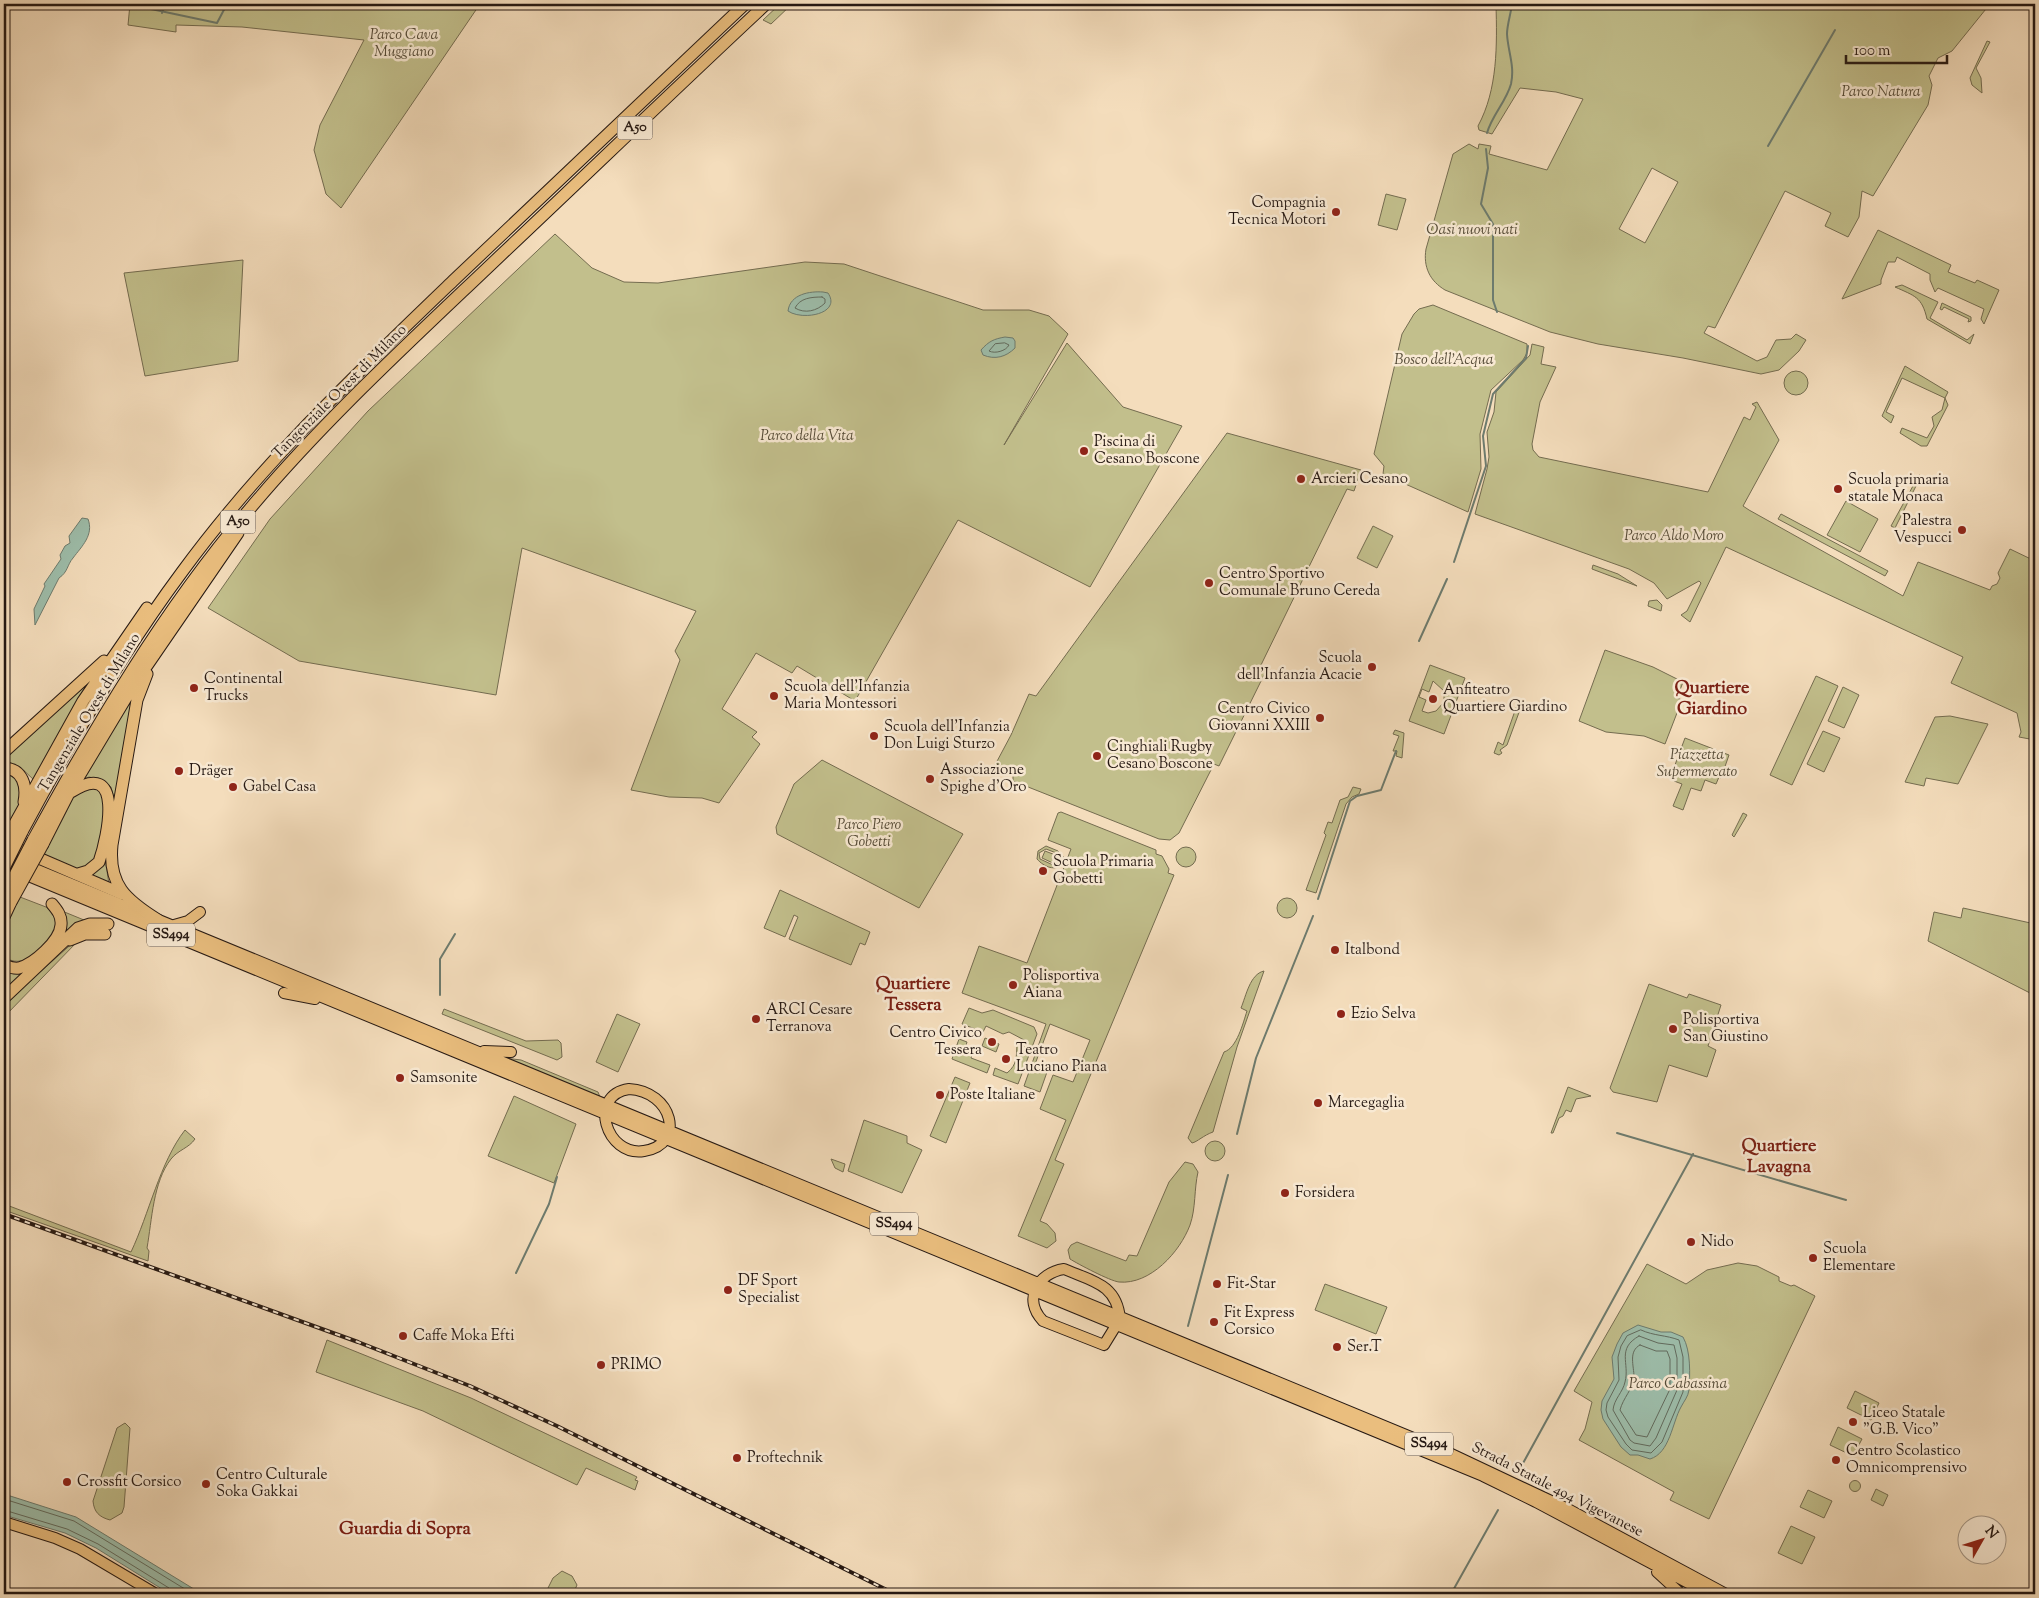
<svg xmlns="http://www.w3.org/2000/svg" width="2039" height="1598" font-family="'Sorts Mill Goudy',serif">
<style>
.green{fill:#c2bf8c;stroke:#746c50;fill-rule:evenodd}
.water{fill:#9dbdaa;stroke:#6d7b6e}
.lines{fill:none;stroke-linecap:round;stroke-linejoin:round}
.shore{stroke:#626b5e;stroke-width:1}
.stream{stroke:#6d7b6e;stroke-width:2}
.major-casing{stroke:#261913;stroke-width:12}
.highway-casing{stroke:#261913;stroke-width:13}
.major{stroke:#eabe7e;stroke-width:10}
.highway{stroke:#eabe7e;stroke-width:11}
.rail-casing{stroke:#261913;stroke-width:4}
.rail{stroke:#f8e9d3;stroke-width:2;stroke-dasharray:5.5;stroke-linecap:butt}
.highway-bridge-casing{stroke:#261913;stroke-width:13;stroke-linecap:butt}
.highway-bridge{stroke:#eabe7e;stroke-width:11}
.poi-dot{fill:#8f2418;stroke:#f8e9d3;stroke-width:2}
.labels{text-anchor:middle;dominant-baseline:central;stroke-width:5;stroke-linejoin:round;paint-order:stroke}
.shield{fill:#f8e9d3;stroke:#65574d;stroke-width:1}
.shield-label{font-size:14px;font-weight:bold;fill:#261913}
.park-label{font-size:15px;font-style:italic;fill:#554b37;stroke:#f8e9d3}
.poi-label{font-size:15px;fill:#261913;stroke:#f8e9d3;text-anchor:start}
.street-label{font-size:15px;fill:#261913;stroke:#f8e9d3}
.quarter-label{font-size:18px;font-weight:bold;fill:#7a1f14;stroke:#f8e9d3}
</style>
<rect width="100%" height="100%" fill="#f4ddbc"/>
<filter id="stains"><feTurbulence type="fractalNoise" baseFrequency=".004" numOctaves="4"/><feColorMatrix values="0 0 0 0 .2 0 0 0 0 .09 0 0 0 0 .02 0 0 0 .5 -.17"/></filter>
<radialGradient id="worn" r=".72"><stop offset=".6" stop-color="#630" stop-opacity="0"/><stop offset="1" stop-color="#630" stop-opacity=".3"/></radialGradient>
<path class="green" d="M130,4H480L341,208L326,194L314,150L320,125L364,40L242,27L176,25V32L128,25Z
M780,4H792L771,24L763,20Z
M1496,4H1990L1952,51L1938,58L1929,76L1932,85L1928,105L1873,196L1862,191L1859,217L1848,237L1825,226L1831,213L1785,191L1715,328L1708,326L1704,333L1757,361L1767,357L1776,340L1791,339L1796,334L1806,340L1799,351L1779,370L1761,374L1683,358L1598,344L1550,332L1445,290C1430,281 1423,267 1426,249L1453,154L1469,144L1478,149L1479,144L1491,146L1489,154L1547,170L1583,99L1556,92L1520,88L1492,134L1479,130L1478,126C1498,89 1497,45 1496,4ZM1652,168L1678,182L1645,243L1619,229Z
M1987,41L1990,42L1976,68L1981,78L1982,93L1972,85L1970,78Z
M1386,194L1406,199L1397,230L1378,225Z
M1878,230L1951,265L1948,272L1975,283L1977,280L1999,290L1984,324L1981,319L1984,309L1938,288L1935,292L1930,280V274L1897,257L1895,262H1888L1881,280V284L1842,299Z
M555,234L592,268L624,282L658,283L805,262L844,264L983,310H1029L1049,316L1068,334L1004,445L1067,343L1123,407L1182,426L1090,587L958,520L855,701L797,666L792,673L756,653L722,709L757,732L752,737L760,744L719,803L702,798L669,797L631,790L680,660L675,651L696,611L522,548L496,695L299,661L208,608L270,519L368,411Z
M243,260L238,361L145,376L124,273Z
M1902,285L1938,302L1930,318L1967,340L1974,334L1970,344L1927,319C1922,297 1915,296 1895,287Z
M1942,303L1971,317V321L1968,322L1969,319L1944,307L1942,310L1940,309Z
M1433,305L1527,344V353L1523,360L1491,390L1480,434L1481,469L1468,512L1383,474L1384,466L1374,454L1402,334L1414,314L1419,309Z
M1532,344L1544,347L1541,364L1556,367L1540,402L1532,444L1533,450L1539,457L1708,492L1744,417L1750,420L1756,407L1752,404L1757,402L1779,440L1743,506L1749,510L1903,596L1918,562L1990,590L1992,586L1997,584L2000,578L1998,573L2010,549L2035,561V740L2019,737L2021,732L2017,713L1951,683L1963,657L1726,547L1690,622L1681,615L1687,611L1701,583L1699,581L1667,599L1654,583L1629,569L1475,514L1487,469L1489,457L1487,432L1494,412L1496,392L1530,355Z
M1905,366L1948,392L1945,398L1948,405L1927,446H1921L1900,433L1902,428L1927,438L1934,426L1932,417L1942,410L1945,398L1902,378L1886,412L1894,416L1891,423L1882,416Z
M1784 383a12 12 0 1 1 24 0a12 12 0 1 1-24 0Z
M1227,433L1361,470L1354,491L1347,489L1260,667L1266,671L1219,766L1214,764L1179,833L1170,840L1159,839L1013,781V772L995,765L1011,735L1029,694L1036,696Z
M1919,475L1921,476L1895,528L1891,526Z
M1846,501L1878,519L1860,552L1827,535Z
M1781,514L1888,571L1885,576L1778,519Z
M1373,526L1393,536L1377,568L1357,558Z
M1593,565L1618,574L1637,586L1592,569Z
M1657,600L1662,605L1661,611L1648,606L1649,601Z
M1605,650L1653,667L1683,682L1677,698L1682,700L1665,744L1644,736L1606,732L1579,721Z
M1430,665L1465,678L1444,734L1409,721ZM1433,681L1444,691V702L1436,711L1428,713L1422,711L1426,700L1419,697L1422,689L1429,692Z
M1816,676L1838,686L1792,785L1770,775Z
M88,682L34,780L19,766L4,764V756Z
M1843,687L1859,695L1844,728L1828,721Z
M133,693L106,865L109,884L91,875L100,868L114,798L111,787L103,780L89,777L81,780Z
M1517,705L1521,707L1507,745L1500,750L1502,753L1499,755L1494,753L1498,742L1503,745Z
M1950,716L1988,724L1958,784L1926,778L1924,786L1905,782L1935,717Z
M1395,730L1404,733L1402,758L1396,756L1397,751H1393L1399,736L1393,734Z
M1823,731L1840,738L1824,772L1807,764Z
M1685,738L1729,755L1721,778L1719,777L1716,784L1705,780L1701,791L1691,788L1683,810L1673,806L1682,784L1674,781L1676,775L1672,773Z
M822,760L963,834L919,908L777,834L776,827L794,784Z
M4,772L13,773L24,797L4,837Z
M90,785L107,796L99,856L83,871L41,857L72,797Z
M1353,787L1361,789L1359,794L1352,797L1346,804L1316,893L1306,890L1326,835L1324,833L1328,822L1332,823L1340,800L1348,797Z
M1061,812L1156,850V854L1162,856L1169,869L1168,873L1174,875L1055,1160L1064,1164L1040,1221L1047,1224L1055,1233L1056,1241L1047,1248L1018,1236L1066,1120L1040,1109L1053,1075L1073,1082L1090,1040L1050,1024L1034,1067L1047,1072L1040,1092L1024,1086L1046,1024L962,993L979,946L1027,963L1071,849L1048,840L1058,813Z
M1743,813L1747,815L1734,837L1732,835Z
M1046,846L1058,851L1063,856V863C1056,872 1044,867 1037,859L1038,851ZM1046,849L1059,854V863L1053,865L1040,859L1039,853Z
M1176 857a10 10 0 1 1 20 0a10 10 0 1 1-20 0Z
M1045,851L1058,856L1055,864L1042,858Z
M780,890L870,932L865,945L860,943L851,965L789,939L798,917L794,915L785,937L764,928Z
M20,897L46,907L57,917C56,922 57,929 55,933C46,948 21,972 4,956V925Z
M1277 908a10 10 0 1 1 20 0a10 10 0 1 1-20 0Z
M1963,908L2035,924V979L2030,993L1928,941L1934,912L1961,918Z
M62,911L84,920L4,993V967L13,970L55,943Z
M76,940L77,942L4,1017V1004Z
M1264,971L1237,1047L1213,1132C1204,1135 1197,1142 1192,1143L1188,1138L1224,1052C1237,1048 1243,1023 1247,1011L1241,1008C1246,996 1250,974 1264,971Z
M1649,984L1687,998L1689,994L1721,1005L1708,1046L1716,1050L1707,1077L1669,1065L1657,1102L1613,1092L1610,1088Z
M969,1008L982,1013L993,1010L1034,1027L1037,1034L1018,1084L993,1075L995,1068L1007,1073C1018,1064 1016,1056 1017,1045L1024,1047L1026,1041L1009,1032L1003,1034L986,1026L983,1032L962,1024Z
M444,1009L526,1041L558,1040L561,1043L562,1057L557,1060L442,1014Z
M617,1014L640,1024L618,1072L596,1062Z
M985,1038L999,1044L996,1052L982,1046Z
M959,1039L967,1042L964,1052L972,1055L971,1058L990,1065L987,1073L952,1059Z
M497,1057L521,1060L598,1092L600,1097Z
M955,1077L970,1083L946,1143L930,1136Z
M1568,1087L1591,1096L1576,1099L1571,1112L1566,1110L1563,1116L1559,1118L1553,1133H1551Z
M514,1096L576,1124L554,1183L488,1156Z
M864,1120L907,1136V1143L922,1150L902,1193L848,1171Z
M185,1130L195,1139C189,1148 178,1150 171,1159C153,1182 152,1220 147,1248L149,1251L148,1261L4,1210V1204L131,1252C149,1214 160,1162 185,1130Z
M1205 1151a10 10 0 1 1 20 0a10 10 0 1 1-20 0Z
M831,1159L845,1164L843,1172L835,1168Z
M1185,1162L1193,1164L1198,1172C1194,1189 1196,1208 1190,1225C1180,1252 1150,1285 1119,1282C1110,1281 1078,1264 1070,1259L1068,1250L1071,1245L1077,1242L1126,1261L1129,1255L1137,1256L1169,1182Z
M1738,1263L1757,1266L1779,1277V1281L1791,1286L1794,1285L1815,1296L1709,1519L1670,1500L1674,1492L1579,1440L1585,1429L1592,1402L1574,1391L1647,1264L1686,1284L1707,1270Z
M1325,1284L1387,1307L1376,1334L1315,1310Z
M327,1340L471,1398L633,1475L637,1477L635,1480L638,1481L635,1490L586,1468L577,1485L423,1411L316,1372Z
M1855,1391L1879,1403L1871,1420L1847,1408Z
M125,1423L130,1428L124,1507L122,1513L110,1520C99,1517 94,1512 93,1501L117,1428Z
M1838,1427L1862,1439L1853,1456L1830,1445Z
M1849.5 1486a5.5 5.5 0 1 1 11 0a5.5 5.5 0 1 1-11 0Z
M1876,1489L1888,1495L1883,1506L1871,1500Z
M1808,1490L1832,1501L1824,1518L1800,1507Z
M1791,1526L1815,1537L1802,1564L1778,1553Z
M562,1571L572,1576L577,1585L573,1594H545L553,1578Z"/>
<path class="water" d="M823,292L828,293C842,314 802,321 788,311C790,294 810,291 823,292Z
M1005,337L1013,338L1015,341V348C1006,357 995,360 983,355L981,350C989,341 994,339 1005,337Z
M82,518L88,519C94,535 82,546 73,558C67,565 68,572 59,578L35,625L34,609L45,586L44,584L61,559L60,555L65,546L70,543L69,536Z
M1638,1325L1661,1332H1671L1683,1337C1691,1351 1690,1375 1689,1390C1688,1397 1684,1401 1681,1407C1672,1423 1670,1453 1650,1459L1638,1455H1630L1621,1447L1603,1419L1601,1410L1602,1401L1614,1379L1612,1357L1617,1344L1623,1333Z
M4,1494L76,1517L202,1594H170L96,1548L65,1533L4,1515Z"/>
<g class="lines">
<path class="shore" d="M822,297L825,299V303C817,311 805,314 795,308C800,298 811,297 822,297Z
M1005,343L1009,345C1006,351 995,354 989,351L995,344Z
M1641,1330C1654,1336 1666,1335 1679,1340L1683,1357V1392L1662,1442L1651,1453L1632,1450L1626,1444L1608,1417L1606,1410L1607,1403L1619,1380L1618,1357L1621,1346L1627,1336Z
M1639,1336L1658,1343L1674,1345L1677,1358V1390L1656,1438L1650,1446L1634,1443L1630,1440L1613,1410C1614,1399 1623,1392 1625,1382C1630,1363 1616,1349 1639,1336Z
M1640,1345L1656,1351H1667L1670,1359V1389L1647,1437L1636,1435L1620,1410C1623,1398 1633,1389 1634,1377C1634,1366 1628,1351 1640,1345Z
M4,1499L74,1521L193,1594
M4,1510L67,1529L98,1544L169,1588L172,1594"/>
<path class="stream" d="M151,4V9L217,23L227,4
M162,13L165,4
M1487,133C1492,115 1506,102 1511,84C1515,66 1508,52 1507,34C1507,25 1511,13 1512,4
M1768,146L1835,30
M1486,149L1488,168L1481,204L1493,224V300L1497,312
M1454,562L1486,466L1483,436L1493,394L1526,358L1528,346
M1419,641L1447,579
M1318,899L1350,801L1357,796L1381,790L1396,751
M440,995V959L455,934
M1617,1133L1846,1200
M1237,1134L1256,1058L1313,916
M516,1273L549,1204L557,1177
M1188,1326L1228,1175
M1522,1465L1693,1154
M1451,1594L1498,1510"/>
<defs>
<path id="major" d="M4,856L1445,1451L1566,1508L1726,1594
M4,866L1483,1476L1536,1502L1709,1594
M174,925L188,921L200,912
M284,993L315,999
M484,1051L511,1052
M629,1089C672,1091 687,1144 644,1151C606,1157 587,1095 629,1089Z
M1064,1269C1092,1281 1117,1284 1120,1319L1104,1345L1043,1321C1022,1299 1038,1273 1064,1269Z
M4,1522L55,1538L80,1549L156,1594
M1657,1572L1681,1594"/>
<path id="highway" d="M147,674L137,700L112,845C108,885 126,900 158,920
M4,752L104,661
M4,768C23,769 27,786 24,802
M71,792C125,757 108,836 99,862L88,871L78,874
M13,827L83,701L147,608
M22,832C70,742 121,654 182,572C261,464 358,372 455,279C551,187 648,96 745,4
M33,840C96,725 163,611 248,511C325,419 414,338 501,255C589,172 677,87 766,4
M6,844L122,894
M43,844L69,793L135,683L238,533
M4,917L11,902
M70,940L85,934H105
M4,965C9,967 13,969 19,968C34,964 60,941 61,925C62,916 57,910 52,904
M4,998L78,928L90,924H108"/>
</defs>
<use href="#major" class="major-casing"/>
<use href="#highway" class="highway-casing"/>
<use href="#major" class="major"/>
<use href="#highway" class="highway"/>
<defs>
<path id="rail" d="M4,1214L358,1342L470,1386L557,1426L895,1594"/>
</defs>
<use href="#rail" class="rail-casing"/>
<use href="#rail" class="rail"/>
<defs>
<path id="highway-bridge" d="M4,846L13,827
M4,868L22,832
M4,896L33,840
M11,902L43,844"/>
</defs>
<use href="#highway-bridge" class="highway-bridge-casing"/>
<use href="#highway-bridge" class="highway-bridge"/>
</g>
<g class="poi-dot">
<circle cx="1336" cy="212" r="5"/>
<circle cx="1084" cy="451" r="5"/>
<circle cx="1301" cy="479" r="5"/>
<circle cx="1838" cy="489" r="5"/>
<circle cx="1962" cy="530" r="5"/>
<circle cx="1209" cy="583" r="5"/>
<circle cx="1372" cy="667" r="5"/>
<circle cx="194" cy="688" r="5"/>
<circle cx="774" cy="696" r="5"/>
<circle cx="1433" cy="699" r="5"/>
<circle cx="1320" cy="718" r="5"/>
<circle cx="874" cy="736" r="5"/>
<circle cx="1097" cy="756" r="5"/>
<circle cx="179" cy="771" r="5"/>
<circle cx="930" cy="779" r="5"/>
<circle cx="233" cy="787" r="5"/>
<circle cx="1043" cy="871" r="5"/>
<circle cx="1335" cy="950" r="5"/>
<circle cx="1013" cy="985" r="5"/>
<circle cx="1341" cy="1014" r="5"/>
<circle cx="756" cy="1019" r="5"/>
<circle cx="1673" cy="1029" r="5"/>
<circle cx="992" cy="1042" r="5"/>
<circle cx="1006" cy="1059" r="5"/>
<circle cx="400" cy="1078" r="5"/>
<circle cx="940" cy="1095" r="5"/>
<circle cx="1318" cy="1103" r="5"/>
<circle cx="1285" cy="1193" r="5"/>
<circle cx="1691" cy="1242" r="5"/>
<circle cx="1813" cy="1258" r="5"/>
<circle cx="1217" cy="1284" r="5"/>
<circle cx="728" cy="1290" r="5"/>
<circle cx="1214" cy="1322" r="5"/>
<circle cx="403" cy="1336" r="5"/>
<circle cx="1337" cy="1347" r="5"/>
<circle cx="601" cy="1365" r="5"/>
<circle cx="1853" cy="1422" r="5"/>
<circle cx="737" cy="1458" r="5"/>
<circle cx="1836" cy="1460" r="5"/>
<circle cx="67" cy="1482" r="5"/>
<circle cx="206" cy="1484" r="5"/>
</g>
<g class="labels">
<g class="shield">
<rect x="617.5" y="116.5" width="35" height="23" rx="4"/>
<rect x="220.5" y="510.5" width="35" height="23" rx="4"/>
<rect x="147" y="923.5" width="48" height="23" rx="4"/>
<rect x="870" y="1212.5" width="48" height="23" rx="4"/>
<rect x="1405" y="1432.5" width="48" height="23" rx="4"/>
</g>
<g class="shield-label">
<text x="635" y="128">A50</text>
<text x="238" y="522">A50</text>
<text x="171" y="935">SS494</text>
<text x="894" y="1224">SS494</text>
<text x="1429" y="1444">SS494</text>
</g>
<g class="park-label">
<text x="404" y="35">Parco Cava<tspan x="404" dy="17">Muggiano</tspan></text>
<text x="1881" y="92">Parco Natura</text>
<text x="1472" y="230">Oasi nuovi nati</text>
<text x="1444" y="360">Bosco dell'Acqua</text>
<text x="807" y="436">Parco della Vita</text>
<text x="1674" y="536">Parco Aldo Moro</text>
<text x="1697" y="755">Piazzetta<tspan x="1697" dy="17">Supermercato</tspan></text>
<text x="869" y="825">Parco Piero<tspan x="869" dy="17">Gobetti</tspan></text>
<text x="1678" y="1384">Parco Cabassina</text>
</g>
<g class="poi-label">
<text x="1326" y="203" text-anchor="end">Compagnia<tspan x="1326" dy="17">Tecnica Motori</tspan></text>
<text x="1094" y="442">Piscina di<tspan x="1094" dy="17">Cesano Boscone</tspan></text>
<text x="1311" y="479">Arcieri Cesano</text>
<text x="1848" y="480">Scuola primaria<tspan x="1848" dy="17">statale Monaca</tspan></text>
<text x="1952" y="521" text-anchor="end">Palestra<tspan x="1952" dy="17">Vespucci</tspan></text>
<text x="1219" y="574">Centro Sportivo<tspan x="1219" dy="17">Comunale Bruno Cereda</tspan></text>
<text x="1362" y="658" text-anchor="end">Scuola<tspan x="1362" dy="17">dell'Infanzia Acacie</tspan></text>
<text x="204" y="679">Continental<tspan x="204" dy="17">Trucks</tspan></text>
<text x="784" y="687">Scuola dell'Infanzia<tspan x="784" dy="17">Maria Montessori</tspan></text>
<text x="1443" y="690">Anfiteatro<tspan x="1443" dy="17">Quartiere Giardino</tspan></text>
<text x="1310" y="709" text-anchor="end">Centro Civico<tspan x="1310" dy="17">Giovanni XXIII</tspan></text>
<text x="884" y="727">Scuola dell'Infanzia<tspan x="884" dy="17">Don Luigi Sturzo</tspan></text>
<text x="1107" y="747">Cinghiali Rugby<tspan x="1107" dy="17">Cesano Boscone</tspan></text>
<text x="940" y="770">Associazione<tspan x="940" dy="17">Spighe d'Oro</tspan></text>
<text x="189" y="771">Dräger</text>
<text x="243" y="787">Gabel Casa</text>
<text x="1053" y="862">Scuola Primaria<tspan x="1053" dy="17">Gobetti</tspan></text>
<text x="1345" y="950">Italbond</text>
<text x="1023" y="976">Polisportiva<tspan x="1023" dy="17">Aiana</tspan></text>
<text x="766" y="1010">ARCI Cesare<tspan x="766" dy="17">Terranova</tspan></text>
<text x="1351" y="1014">Ezio Selva</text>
<text x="1683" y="1020">Polisportiva<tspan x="1683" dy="17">San Giustino</tspan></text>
<text x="982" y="1033" text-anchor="end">Centro Civico<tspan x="982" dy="17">Tessera</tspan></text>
<text x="1016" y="1050">Teatro<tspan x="1016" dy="17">Luciano Piana</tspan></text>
<text x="410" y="1078">Samsonite</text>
<text x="950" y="1095">Poste Italiane</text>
<text x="1328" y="1103">Marcegaglia</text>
<text x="1295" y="1193">Forsidera</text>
<text x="1701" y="1242">Nido</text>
<text x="1823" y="1249">Scuola<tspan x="1823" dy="17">Elementare</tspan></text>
<text x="738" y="1281">DF Sport<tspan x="738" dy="17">Specialist</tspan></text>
<text x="1227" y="1284">Fit-Star</text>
<text x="1224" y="1313">Fit Express<tspan x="1224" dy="17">Corsico</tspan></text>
<text x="413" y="1336">Caffe Moka Efti</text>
<text x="1347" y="1347">Ser.T</text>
<text x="611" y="1365">PRIMO</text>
<text x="1863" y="1413">Liceo Statale<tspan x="1863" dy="17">"G.B. Vico"</tspan></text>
<text x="1846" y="1451">Centro Scolastico<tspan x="1846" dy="17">Omnicomprensivo</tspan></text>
<text x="747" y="1458">Proftechnik</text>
<text x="216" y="1475">Centro Culturale<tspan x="216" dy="17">Soka Gakkai</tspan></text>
<text x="77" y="1482">Crossfit Corsico</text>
</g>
<g class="street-label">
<text transform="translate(340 392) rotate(-45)">Tangenziale Ovest di Milano</text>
<text transform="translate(90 713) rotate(-59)">Tangenziale Ovest di Milano</text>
<text transform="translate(1557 1490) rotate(27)">Strada Statale 494 Vigevanese</text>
</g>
<g class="quarter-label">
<text x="1712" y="689">Quartiere<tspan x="1712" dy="21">Giardino</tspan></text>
<text x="913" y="985">Quartiere<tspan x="913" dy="21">Tessera</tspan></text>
<text x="1779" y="1147">Quartiere<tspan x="1779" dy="21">Lavagna</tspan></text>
<text x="405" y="1530">Guardia di Sopra</text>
</g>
</g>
<rect width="2039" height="1598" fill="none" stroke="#f4ddbc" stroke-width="20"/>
<rect x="5" y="5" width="2029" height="1588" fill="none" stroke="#261913" stroke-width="2.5"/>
<rect x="10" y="10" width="2019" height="1578" fill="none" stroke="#261913"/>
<g transform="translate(1982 1540) rotate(51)"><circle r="24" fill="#f8e9d3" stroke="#a49686"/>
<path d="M0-4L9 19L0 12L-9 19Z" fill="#8f2418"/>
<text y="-8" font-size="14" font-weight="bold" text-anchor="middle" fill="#261913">N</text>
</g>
<path d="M1846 55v8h101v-8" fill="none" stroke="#261913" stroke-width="2.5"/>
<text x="1854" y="55" font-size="15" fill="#261913" stroke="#f8e9d3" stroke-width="4" paint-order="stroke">100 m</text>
<rect width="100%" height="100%" filter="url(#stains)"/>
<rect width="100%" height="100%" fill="url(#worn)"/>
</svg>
